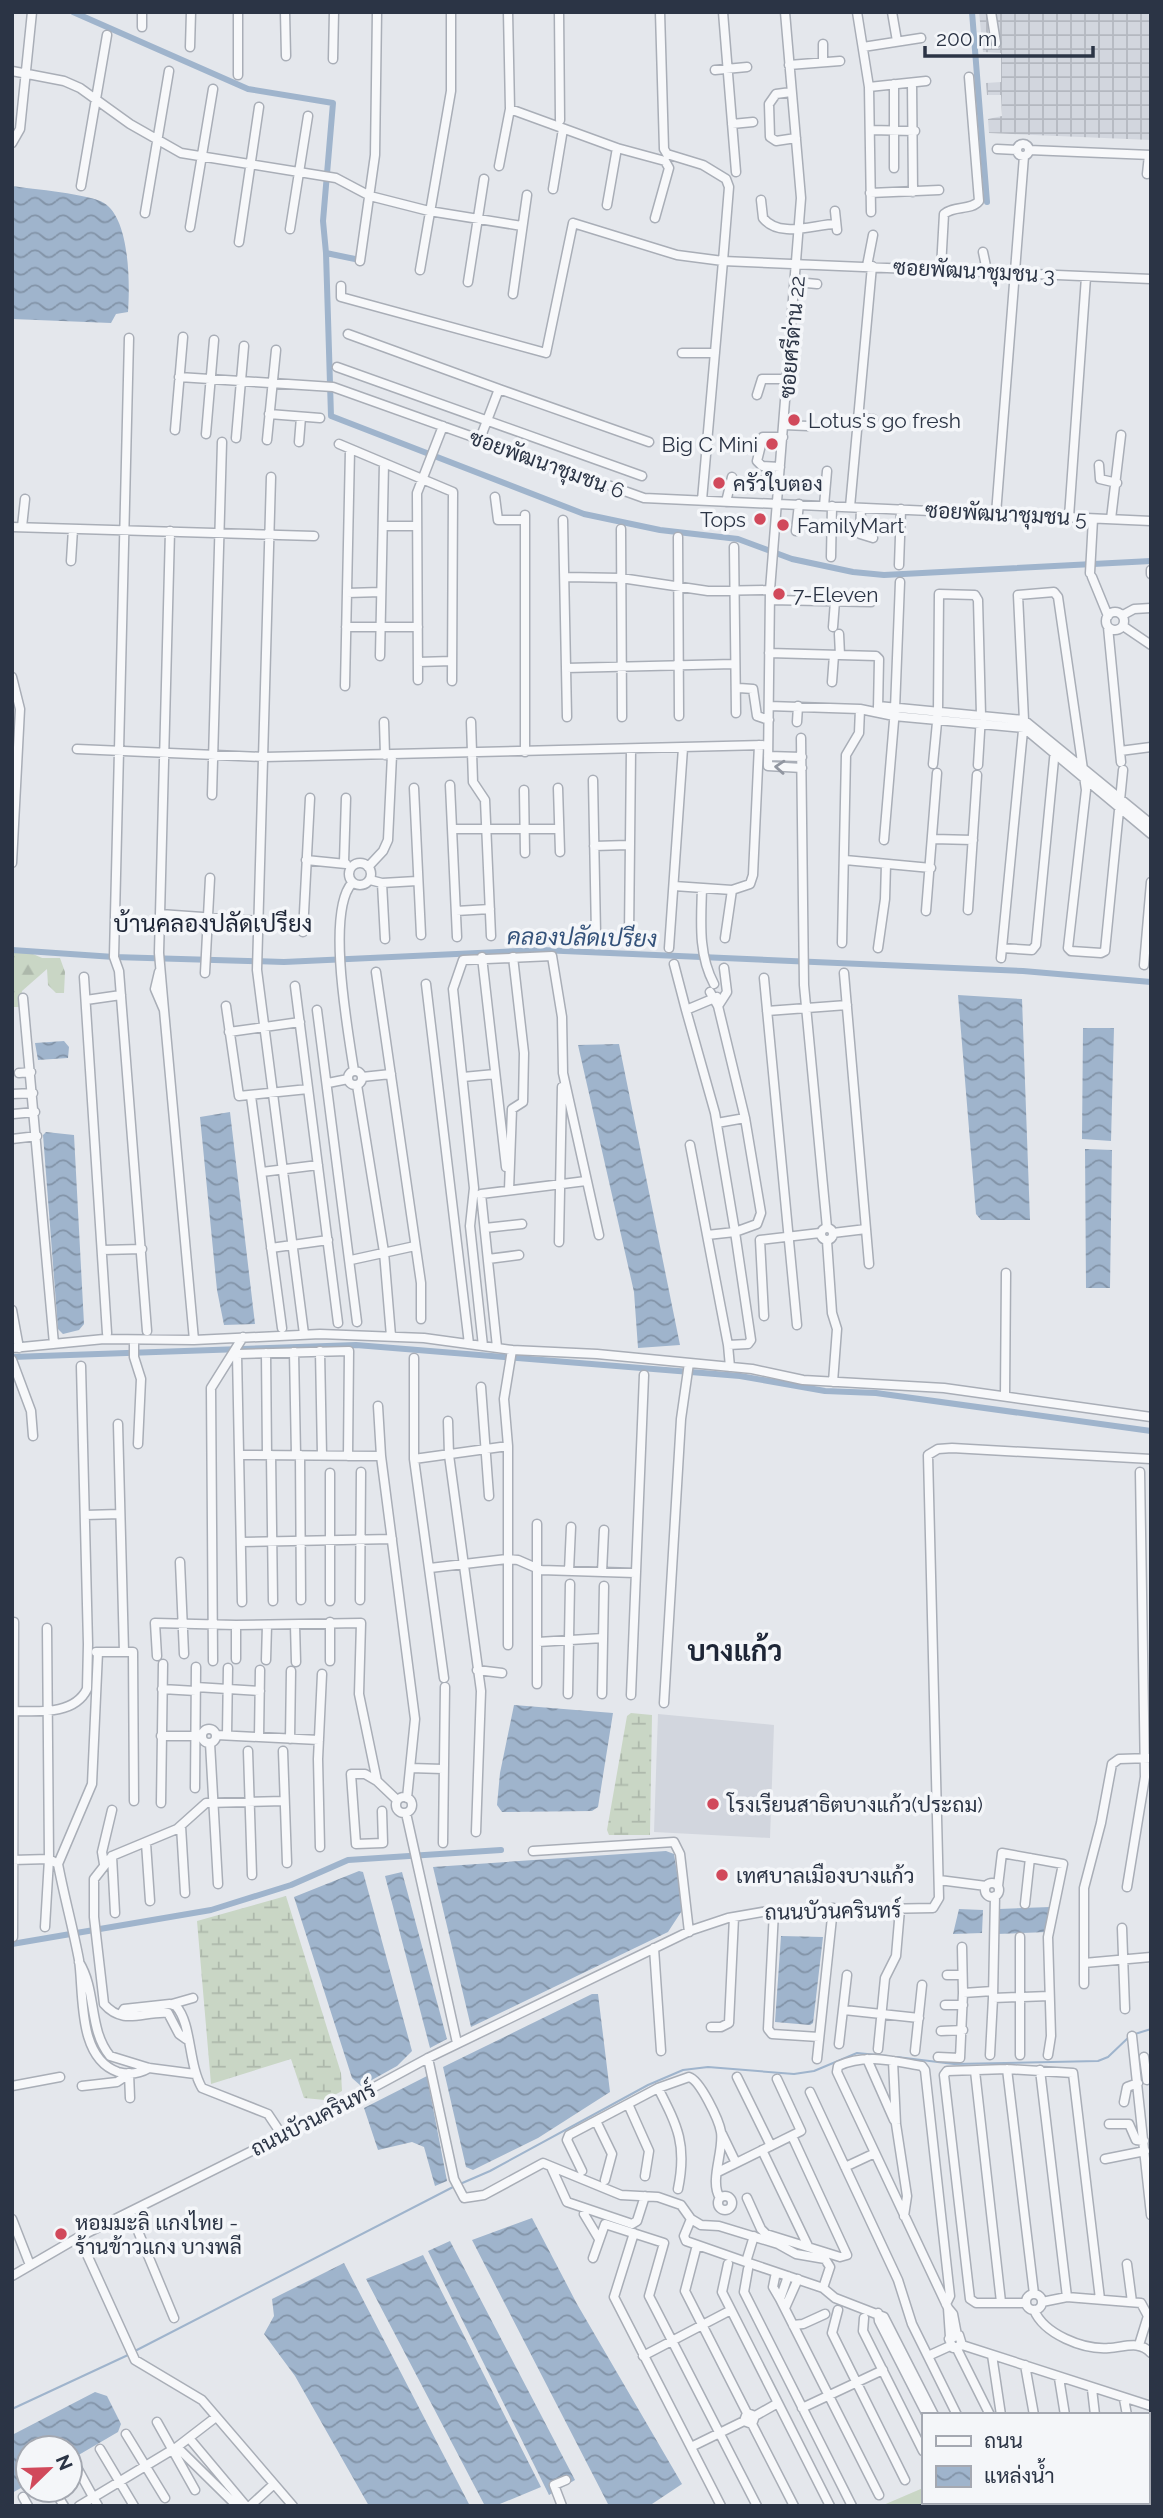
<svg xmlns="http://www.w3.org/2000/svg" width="1163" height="2518" font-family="Raleway,Sarabun,sans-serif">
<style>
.built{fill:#d2d6de}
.industrial{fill:url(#industrial-grid)}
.grass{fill:url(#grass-tufts)}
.forest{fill:url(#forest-firs)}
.wetland{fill:url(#wetland-marsh)}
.water{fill:url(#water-waves)}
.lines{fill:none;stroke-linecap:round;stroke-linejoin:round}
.stream{stroke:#9fb4cc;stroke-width:2}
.canal{stroke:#9fb4cc;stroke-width:6}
.minor-casing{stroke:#a9aeb7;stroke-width:11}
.minor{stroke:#f7f8fa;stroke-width:8}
.oneway{stroke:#9196a0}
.poi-dot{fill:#d1495b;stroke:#f4f6f9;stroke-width:2.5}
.labels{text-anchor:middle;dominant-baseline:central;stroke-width:7;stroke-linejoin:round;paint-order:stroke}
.street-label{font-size:21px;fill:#2b3445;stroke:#f4f6f9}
.poi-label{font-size:21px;fill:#2b3445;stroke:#f4f6f9;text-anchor:start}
.water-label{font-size:23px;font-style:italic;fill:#34527a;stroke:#f4f6f9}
.quarter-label{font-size:24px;fill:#1d2536;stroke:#f4f6f9}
.district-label{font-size:28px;font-weight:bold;fill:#1d2536;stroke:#f4f6f9}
</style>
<defs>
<pattern id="industrial-grid" width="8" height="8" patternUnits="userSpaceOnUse" patternTransform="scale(1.75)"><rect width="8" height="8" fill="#d2d6de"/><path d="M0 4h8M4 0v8" fill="none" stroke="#b4b8c0"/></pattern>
<pattern id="grass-tufts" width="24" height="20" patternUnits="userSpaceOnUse" patternTransform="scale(1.75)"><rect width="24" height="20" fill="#c9d6c5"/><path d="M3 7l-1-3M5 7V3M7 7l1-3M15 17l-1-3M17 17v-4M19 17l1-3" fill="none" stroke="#adb8ab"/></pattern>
<pattern id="forest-firs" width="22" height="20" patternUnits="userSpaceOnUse" patternTransform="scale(1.75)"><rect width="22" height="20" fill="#c9d6c5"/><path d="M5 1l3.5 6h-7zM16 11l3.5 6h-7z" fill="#adb8ab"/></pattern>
<pattern id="wetland-marsh" width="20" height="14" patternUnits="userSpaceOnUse" patternTransform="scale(1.75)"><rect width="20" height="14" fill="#c9d6c5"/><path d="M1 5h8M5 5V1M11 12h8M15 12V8" fill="none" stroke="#adb8ab"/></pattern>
<pattern id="water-waves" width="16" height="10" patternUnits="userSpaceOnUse" patternTransform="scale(1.75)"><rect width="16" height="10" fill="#9fb4cc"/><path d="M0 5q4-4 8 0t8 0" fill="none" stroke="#8293a7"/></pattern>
</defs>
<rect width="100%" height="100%" fill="#e4e7ec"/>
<path class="built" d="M658,1714L774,1725L770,1838L654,1832Z"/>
<path class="industrial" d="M979,12H1151V140L989,133L988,119L1002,116L1001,95H987L986,83L1001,82V53L983,52Z"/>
<path class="grass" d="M923,2488V2502H976L977,2506H881Z"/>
<path class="forest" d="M24,950L42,958H60L65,972L64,993H56L48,985L47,969L22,991L20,1007H12V953Z"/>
<path class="wetland" d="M631,1713L652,1715L650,1835H609L607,1830L627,1716Z
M286,1896L341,2073L342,2091L325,2100L304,2098L291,2059L211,2084L197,1921Z"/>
<path class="water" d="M12,186C32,189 90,194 104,203C130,219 130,284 128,312L116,314L111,323L12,319Z
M958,995L1022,999L1030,1220H981L976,1214Z
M1083,1028H1114L1111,1141L1082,1139Z
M64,1041L69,1047L68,1058L38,1060L35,1043Z
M619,1044L680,1345L638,1348L634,1292L578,1045Z
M230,1112L255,1324L224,1325L217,1290L200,1117Z
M46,1132L74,1135L84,1324L79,1330L63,1334L58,1329L43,1135Z
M1085,1149L1112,1150L1110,1288H1086Z
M514,1705L613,1713L598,1807L592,1811L502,1812L497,1805L500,1773Z
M666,1851L674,1854L683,1909L668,1932L471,2027L433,1867Z
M359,1871L363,1872L412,2051L397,2066L361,2086L352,2078L294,1897Z
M402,1872L447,2039L430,2048L385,1876Z
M1050,1907L1047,1932L996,1934L999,1909Z
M959,1909L983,1910L982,1933L953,1934Z
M781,1936L823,1937L813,2023L810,2025L775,2022Z
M592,1994H598L610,2092L538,2138L473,2170L466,2167L443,2067Z
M427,2076L447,2181L435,2186L424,2147L412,2142L378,2150L364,2108Z
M532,2218L577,2304L682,2484L649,2506H609L472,2240Z
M450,2241L575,2480L549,2495L428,2251Z
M423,2255L541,2487L495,2506H485L366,2279Z
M344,2263L470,2506H369L295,2376L264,2334L274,2316L272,2299Z
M95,2392L107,2396L121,2424L118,2432L70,2460V2448H28V2484L12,2493V2435Z"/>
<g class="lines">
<path class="stream" d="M1135,2034L1151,2029
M897,2057L954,2064L1098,2061L1108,2057L1130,2036
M460,2184L490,2171L648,2085L683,2070L708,2067L794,2074L814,2071L857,2053L888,2056
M133,2352L455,2186
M12,2409L128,2355"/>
<path class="canal" d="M73,12L248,89L333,103L323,221L326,253L355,259
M972,12L987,202
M326,253L331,416L584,514L660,530L738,539L792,559L853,572L884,575L1151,561
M12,950L114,957L284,962L541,950L1023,971L1151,982
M12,1357L356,1345L740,1376L825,1391L876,1393L1151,1431
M12,1944L211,1910L291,1885L348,1860L501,1850"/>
<defs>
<path id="minor" d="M142,12V27
M285,12L286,56
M559,12L560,120
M660,12L664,149L667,154L703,165L726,179L729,187L723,261L1151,279
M723,12L736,172
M785,12L801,198L770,590L768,766L802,768
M857,12L869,87L871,212
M892,12L897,41
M991,12L996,43
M823,44V62
M190,47L191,12
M863,47L921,38
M333,59L334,12
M789,65L840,61
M715,70L747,67
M12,71L64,81L80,88L130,124L181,153L336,178L370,196L429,211L522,226
M238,75V12
M912,83L913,192
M869,87L926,81
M791,92L776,94L769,104L770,137L776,141L796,138
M510,109L617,148L665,161L669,168L655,218
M732,124L753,122
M870,130L915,131
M12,143L20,129L32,12
M1017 150a6 6 0 1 1 12 0a6 6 0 1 1-12 0Z
M997,149L1017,150
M1029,150L1151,155
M499,166L510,109L508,12
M894,168V84
M1147,174L1149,155
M81,186L107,35
M553,189L563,129
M870,193L939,190
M761,200L763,218C780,239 815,224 836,224
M607,205L617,148
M835,211L837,230
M145,213L169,71
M190,227L213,89
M290,229L308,116
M239,242L259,107
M983,252L987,271
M360,261L375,155L377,12
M867,266L873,235
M941,268L944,214C954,205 971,211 979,201L969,77
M420,270L451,91V12
M468,282L484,179
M796,282L817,284
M341,286V297L546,353L573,223L677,255L723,261L702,500
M513,294L527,195
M348,334L499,389L480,439
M129,338L114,957L119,971L147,1331
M682,353H715
M337,367L642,476
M179,377L333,387L644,498L1151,521
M499,389L649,442
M757,395L762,379H788
M269,414L320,418
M858,419H873
M784,425L808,426
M175,430L183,337
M206,434L214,340
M236,438L244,346
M267,440L276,350
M299,442L301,417
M339,444L453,492L452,681
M1099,465L1100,479L1117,483
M780,467L762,466L757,461L763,437H783
M271,477L257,970L304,1334
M754,480L779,482
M495,497L498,520H525
M726,502L732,477
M824,506L827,471
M850,507L872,266
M861,508L860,534L873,538
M996,514L1024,156
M525,515V752
M1069,517L1086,277
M1111,519L1121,435
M563,520L567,717
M383,526H417
M12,527L314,536
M22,527L25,499
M621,529L622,717
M796,531L799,504
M678,537L679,716
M734,547L736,713
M831,557L832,506
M71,561L73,529
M899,565L901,509
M1151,570V574
M1090,573L1093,519
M566,577L621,578L708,591L770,590
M1092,577L1108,616
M347,593L381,592
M770,600L871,602
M1106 621a9 9 0 1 1 18 0a9 9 0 1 1-18 0Z
M1123,615L1134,609L1151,608
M1123,626L1151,645
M346,627H418
M833,627L835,601
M1108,627L1121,762
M839,634L840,655
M769,653L876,656L879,659L878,709
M380,656L384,463
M418,662L452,661
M566,668L734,664
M12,677L20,709L12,863
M418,680L417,493L443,426
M832,682L834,655
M345,686L350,450
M739,688L753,689L757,716L769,720
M769,706L860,709L894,716L1024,728L1151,834
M878,706L1024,720L1151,824
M384,722L385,755
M471,722L473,782L485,800L491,936
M797,722L798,706
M801,738L804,985L827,1228
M77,749L264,757L768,745
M1120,751L1151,747
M768,756L802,757
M933,764L938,712L939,594L975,595L978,600L981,715L978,765
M593,780L596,934L599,938L626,939L629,936L631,750
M450,785L457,937
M414,788L421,935
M558,788L560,852
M524,790L525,853
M212,795L222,442
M452,829H559
M933,839L973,840
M884,840L895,709L900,582
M594,846L628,845
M306,860L346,864
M845,860L931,868
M344,862L346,798
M349 874a11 11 0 1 1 22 0a11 11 0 1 1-22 0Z
M368,867L383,851L388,840L392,755
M370,880L382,883L417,881
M352,883C326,912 348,1031 354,1071
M382,883L385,939
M674,886L732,890
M702,888C701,922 698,954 714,984
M968,910L977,775
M456,911L490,909
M926,911L937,773
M160,914L259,921
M303,932L310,798
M725,938L732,890L750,884L753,875L759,745
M842,943L846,755L859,733L860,709
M669,948L683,748
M878,948L885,899L886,864
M1002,948L1032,950L1036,945L1055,749
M482,957L506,1167
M1001,958L1024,720L1018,595L1054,592L1058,597L1086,790L1068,948L1071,951L1101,953L1105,951L1123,770
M674,964L686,1010L717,997
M1144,965L1151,882
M159,972L155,989L164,1010L159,953L170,531
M376,972L421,1283V1319
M205,973L210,878
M844,973L869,1264
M84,977L107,1333
M764,978L797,1325
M426,984L469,1344
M295,986L338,1323
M710,992L718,1006L745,1118L761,1213L757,1224L735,1232L751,1340L748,1344L728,1345L730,1367
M23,998L54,1344
M86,1000L121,995
M226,1006L239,1096L308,1089
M718,1006L727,992L724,968
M164,1010L194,1340
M317,1010L357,1322
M686,1010L715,1113L735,1232L707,1235L690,1145
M767,1011L847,1005
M229,1032L300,1022
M348 1078a7 7 0 1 1 14 0a7 7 0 1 1-14 0Z
M19,1073L31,1072
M362,1077L391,1074
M463,1077L495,1074
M328,1083L348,1079
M357,1085L384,1252L391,1336
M12,1094L33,1093
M251,1096L282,1328
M13,1114L35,1112
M717,1123L745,1118
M12,1139L37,1136
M262,1172L318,1165
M509,1190L512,1109L523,1102L524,1053L513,957
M821 1234a6 6 0 1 1 12 0a6 6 0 1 1-12 0Z
M485,1228L522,1224
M833,1233L866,1229
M707,1235L728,1345
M827,1241L832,1313L837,1329L833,1382
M559,1242L562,1087
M271,1248L328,1240
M102,1250L142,1249
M488,1259L519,1255
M351,1260L415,1246
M12,1310L19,1348
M764,1316L760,1240L820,1233
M134,1340V1357L141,1379L138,1444
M483,1346L470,1226L474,1188L453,989L463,960L552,956L562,1017L563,1073L599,1235
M497,1347L481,1194L586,1181
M12,1348L104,1339L194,1340L320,1334L424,1338L512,1350L597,1354L752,1369L803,1380L944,1388L1151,1417
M320,1351L322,1455
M294,1352L296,1455
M266,1353L267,1455
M414,1358V1459L444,1678
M12,1360L31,1411L33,1436
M481,1387L489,1496
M1005,1396L1006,1273
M378,1406L381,1456L415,1719L407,1798
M448,1421L449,1455L481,1691L476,1832
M118,1424L124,1652H133L134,1801
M240,1455L381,1456
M271,1455L273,1601
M300,1455L301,1600
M414,1459L508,1446
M85,1515L120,1514
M241,1542L392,1539
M180,1562L184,1654
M430,1568L507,1559L518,1560L541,1570L635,1573
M569,1571L571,1527
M602,1572L604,1530
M360,1600L361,1472
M330,1601V1473
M242,1602L237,1354L349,1351L348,1456
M330,1622V1661
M295,1625L296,1662
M538,1642L603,1638
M508,1645V1446L504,1399L512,1350
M96,1652H124
M157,1656L155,1623L236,1625
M236,1659V1625L361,1623L359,1694L377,1781L397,1800
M266,1660L267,1625
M213,1661L211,1388L243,1337
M477,1670L502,1673
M537,1684V1524
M196,1687L260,1691
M162,1689L196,1691
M568,1694L570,1584
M602,1694L604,1586
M631,1695L644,1375
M664,1703L681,1419L689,1363
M12,1711C36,1711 74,1716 87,1689L88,1644L81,1366
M202 1736a7 7 0 1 1 14 0a7 7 0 1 1-14 0Z
M217,1735L319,1740
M227,1735L228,1668
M161,1736H200
M259,1737L260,1670
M290,1739L291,1671
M210,1743L218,1884
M248,1751L252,1875
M283,1751L287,1863
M410,1768L443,1769
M377,1781L365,1774H351L356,1844L383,1843L382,1811
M195,1788L196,1667
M396 1805a8 8 0 1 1 16 0a8 8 0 1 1-16 0Z
M161,1803L163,1664
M406,1813L457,2043
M181,1826L185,1893
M146,1843L150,1901
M443,1843L445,1687
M320,1847L318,1759L322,1674
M533,1851L674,1842L680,1854L689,1932
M112,1856L115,1913
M12,1860L49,1859L58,1864C64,1896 73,1928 79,1960C84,1993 77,2058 118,2072C129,2075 139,2074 149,2068
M58,1864L92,1784L98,1652
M104,1864L102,1852L112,1810
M939,1880L986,1886
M985 1890a7 7 0 1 1 14 0a7 7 0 1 1-14 0Z
M998,1886L1002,1853L1063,1864L1048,1937L1051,2036L1048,2055
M1127,1887L1145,1777L1140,1472
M995,1896L993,1998L1049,1996
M1025,1904L1030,1858
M774,1911L768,2029L772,2034L819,2037
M45,1927L49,1859L47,1628
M1122,1928L1125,2009
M13,1937L14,1622
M962,1947L963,1993L993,1991
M654,1948L661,2051
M79,1962C97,1991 88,2029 110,2056L149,2068L195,2074
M1084,1963L1151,1957
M947,1975H962
M1084,1984V1888L1101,1823L1112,1764L1119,1759L1151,1758
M172,2004L193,1998
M945,2005H963
M844,2010L919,2018
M121,2014L124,2009L170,2004L176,2006C192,2024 188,2064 202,2088L268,2114L282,2135
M711,2027H721L729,2023L734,1917
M941,2031L963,2030
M1132,2036L1151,2215
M186,2039L179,2034L168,2013C143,2011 123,2026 104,2004L94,1917V1879L112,1856L177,1829L206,1803L284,1801
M839,2044L847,1975
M878,2049L885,1978L896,1956L900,1909
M915,2051L922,1985
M990,2055L993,1998
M1020,2055V1937
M938,2057L960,2058L963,1993
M1144,2057L1147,2080
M428,2058L454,2179L464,2198L484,2195L543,2163L621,2195L658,2197L681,2205L691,2219L701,2225L719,2226L778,2244L796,2254L825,2259L830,2267L823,2288
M817,2059L833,1908
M867,2059L894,2120
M893,2061L896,2124L907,2196L904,2216
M1007,2069L1034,2294
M1040,2070L1067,2297
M975,2071L1001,2302
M129,2073L130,2098
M737,2077L771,2146
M12,2086L60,2077
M82,2086L117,2082L129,2074
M658,2088C678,2127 687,2145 678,2189
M810,2092L898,2280L912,2324L957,2415
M1124,2102L1127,2087L1138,2083
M628,2104L649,2151L645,2176
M596,2121L612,2154L605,2180
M1109,2124H1129L1136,2140L1144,2141
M722,2134L736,2163
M762,2150L808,2246
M1105,2159L1145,2151
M845,2167L875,2153
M552,2169L567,2202L632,2224L637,2221L645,2196
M582,2171L567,2140L569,2135L658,2088L689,2077C700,2080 719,2120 721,2132C724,2152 709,2181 720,2198
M718,2172L801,2131L777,2079
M718 2203a7 7 0 1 1 14 0a7 7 0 1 1-14 0Z
M747,2198L761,2229L766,2234L840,2257L847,2255L792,2136
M130,2212L174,2318
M584,2214L599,2239
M12,2219L30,2265
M691,2219L684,2236L686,2241L746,2262
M634,2233L614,2297L721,2506
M754,2236L746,2262L823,2288L835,2298L884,2317L934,2415
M79,2237L135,2360L202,2400L293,2506
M697,2245L685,2291L747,2413
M593,2258L605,2224L664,2243L649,2296L757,2506
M728,2264L722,2292L830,2506
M1127,2264L1132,2302
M748,2269L744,2292L852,2506
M12,2276L79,2237L308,2123L428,2058L692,1930L728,1918L768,1911L933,1908L939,1898L928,1455L938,1449L952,1448L1151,1459
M788,2276L780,2299L879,2495
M775,2277L773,2287L780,2299
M1026 2302a8 8 0 1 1 16 0a8 8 0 1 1-16 0Z
M1042,2302L1067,2297L1141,2303L1148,2316L1139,2345
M1026,2303H976L970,2299L944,2075L947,2071L1007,2069L1073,2073L1100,2299
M946,2304L950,2296L925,2070L922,2066C893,2061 866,2053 838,2066L837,2072L948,2308L953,2314L957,2335
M785,2308L798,2279
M948,2308L950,2337
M838,2310L832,2333L905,2480
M1034,2310C1044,2334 1083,2350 1109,2348C1125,2347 1139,2340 1151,2353
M878,2313L879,2321L927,2415
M864,2318L863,2331L923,2451
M793,2325L803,2324L825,2314
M962,2345L959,2335L949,2339L953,2348L962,2345L1151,2406
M957,2349L990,2415
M992,2355L1001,2415
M643,2356L731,2310
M928,2356L950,2346
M1025,2365L1034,2415
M1059,2378L1065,2415
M1092,2389L1095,2415
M1124,2399L1127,2415
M802,2408L883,2370
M755,2416L752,2424L744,2421L747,2413L755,2416L778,2403
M157,2422L195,2490
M752,2424L794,2506
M1147,2432L1151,2431
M126,2434L165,2498
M189,2438L246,2506
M177,2447L237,2506
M691,2447L744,2421
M100,2449L134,2506
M75,2464L98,2506
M54,2490L64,2506
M23,2497L28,2506
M1032,2502L1033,2506
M1093,2502L1094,2506
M1128,2502V2506
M79,2506L177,2447L216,2417
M250,2506L274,2484
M562,2506L554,2485L566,2480"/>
</defs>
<use href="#minor" class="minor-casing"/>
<use href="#minor" class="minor"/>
</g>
<defs><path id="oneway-chevron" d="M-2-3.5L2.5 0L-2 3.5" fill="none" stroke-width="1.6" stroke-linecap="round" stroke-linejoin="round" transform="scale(1.75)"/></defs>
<use class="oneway" href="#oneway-chevron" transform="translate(780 767) rotate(-176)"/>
<g class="poi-dot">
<circle cx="794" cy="420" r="7"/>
<circle cx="772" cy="444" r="7"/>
<circle cx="719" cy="483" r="7"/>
<circle cx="760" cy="519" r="7"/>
<circle cx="783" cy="525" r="7"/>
<circle cx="779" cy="594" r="7"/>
<circle cx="713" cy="1804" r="7"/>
<circle cx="722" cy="1875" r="7"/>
<circle cx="61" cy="2234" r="7"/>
</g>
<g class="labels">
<g class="street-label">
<text transform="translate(974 271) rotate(3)">ซอยพัฒนาชุมชน 3</text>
<text transform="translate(792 337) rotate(-85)">ซอยศรีด่าน 22</text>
<text transform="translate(547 464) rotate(20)">ซอยพัฒนาชุมชน 6</text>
<text transform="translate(1006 514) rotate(3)">ซอยพัฒนาชุมชน 5</text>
<text transform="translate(833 1911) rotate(-1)">ถนนบัวนครินทร์</text>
<text transform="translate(313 2119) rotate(-27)">ถนนบัวนครินทร์</text>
</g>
<g class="poi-label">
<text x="808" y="420">Lotus's go fresh</text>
<text x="758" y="444" text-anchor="end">Big C Mini</text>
<text x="733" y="483">ครัวใบตอง</text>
<text x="746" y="519" text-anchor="end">Tops</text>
<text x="797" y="525">FamilyMart</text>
<text x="793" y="594">7-Eleven</text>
<text x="727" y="1804">โรงเรียนสาธิตบางแก้ว(ประถม)</text>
<text x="736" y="1875">เทศบาลเมืองบางแก้ว</text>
<text x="75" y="2222">หอมมะลิ เเกงไทย -<tspan x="75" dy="24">ร้านข้าวแกง บางพลี</tspan></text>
</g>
<g class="water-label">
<text transform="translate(582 937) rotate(1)">คลองปลัดเปรียง</text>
</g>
<g class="quarter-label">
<text x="213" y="923">บ้านคลองปลัดเปรียง</text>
</g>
<g class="district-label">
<text x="735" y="1651">บางแก้ว</text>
</g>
</g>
<rect width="1163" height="2518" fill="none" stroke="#2b3445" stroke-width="28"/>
<rect x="922" y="2413" width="228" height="91" fill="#f4f6f9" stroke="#a4a8b1" stroke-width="2"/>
<rect x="936" y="2436" width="35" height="10" fill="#f7f8fa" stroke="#a4a8b1" stroke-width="2"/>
<text x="984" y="2448" font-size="21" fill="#2b3445">ถนน</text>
<rect x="936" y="2466" width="35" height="21" fill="url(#water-waves)" stroke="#a4a8b1" stroke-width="2"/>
<text x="984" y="2483" font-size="21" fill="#2b3445">แหล่งน้ำ</text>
<g transform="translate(49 2469) rotate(67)"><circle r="33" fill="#f4f6f9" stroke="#a4a8b1" stroke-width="2"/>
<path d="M0-5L12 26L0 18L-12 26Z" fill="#d1495b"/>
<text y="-10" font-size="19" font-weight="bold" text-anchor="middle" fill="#2b3445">N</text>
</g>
<path d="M925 46v10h168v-10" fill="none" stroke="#2b3445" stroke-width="3.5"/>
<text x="936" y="46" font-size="21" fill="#2b3445" stroke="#f4f6f9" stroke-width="5" paint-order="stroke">200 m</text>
</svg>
